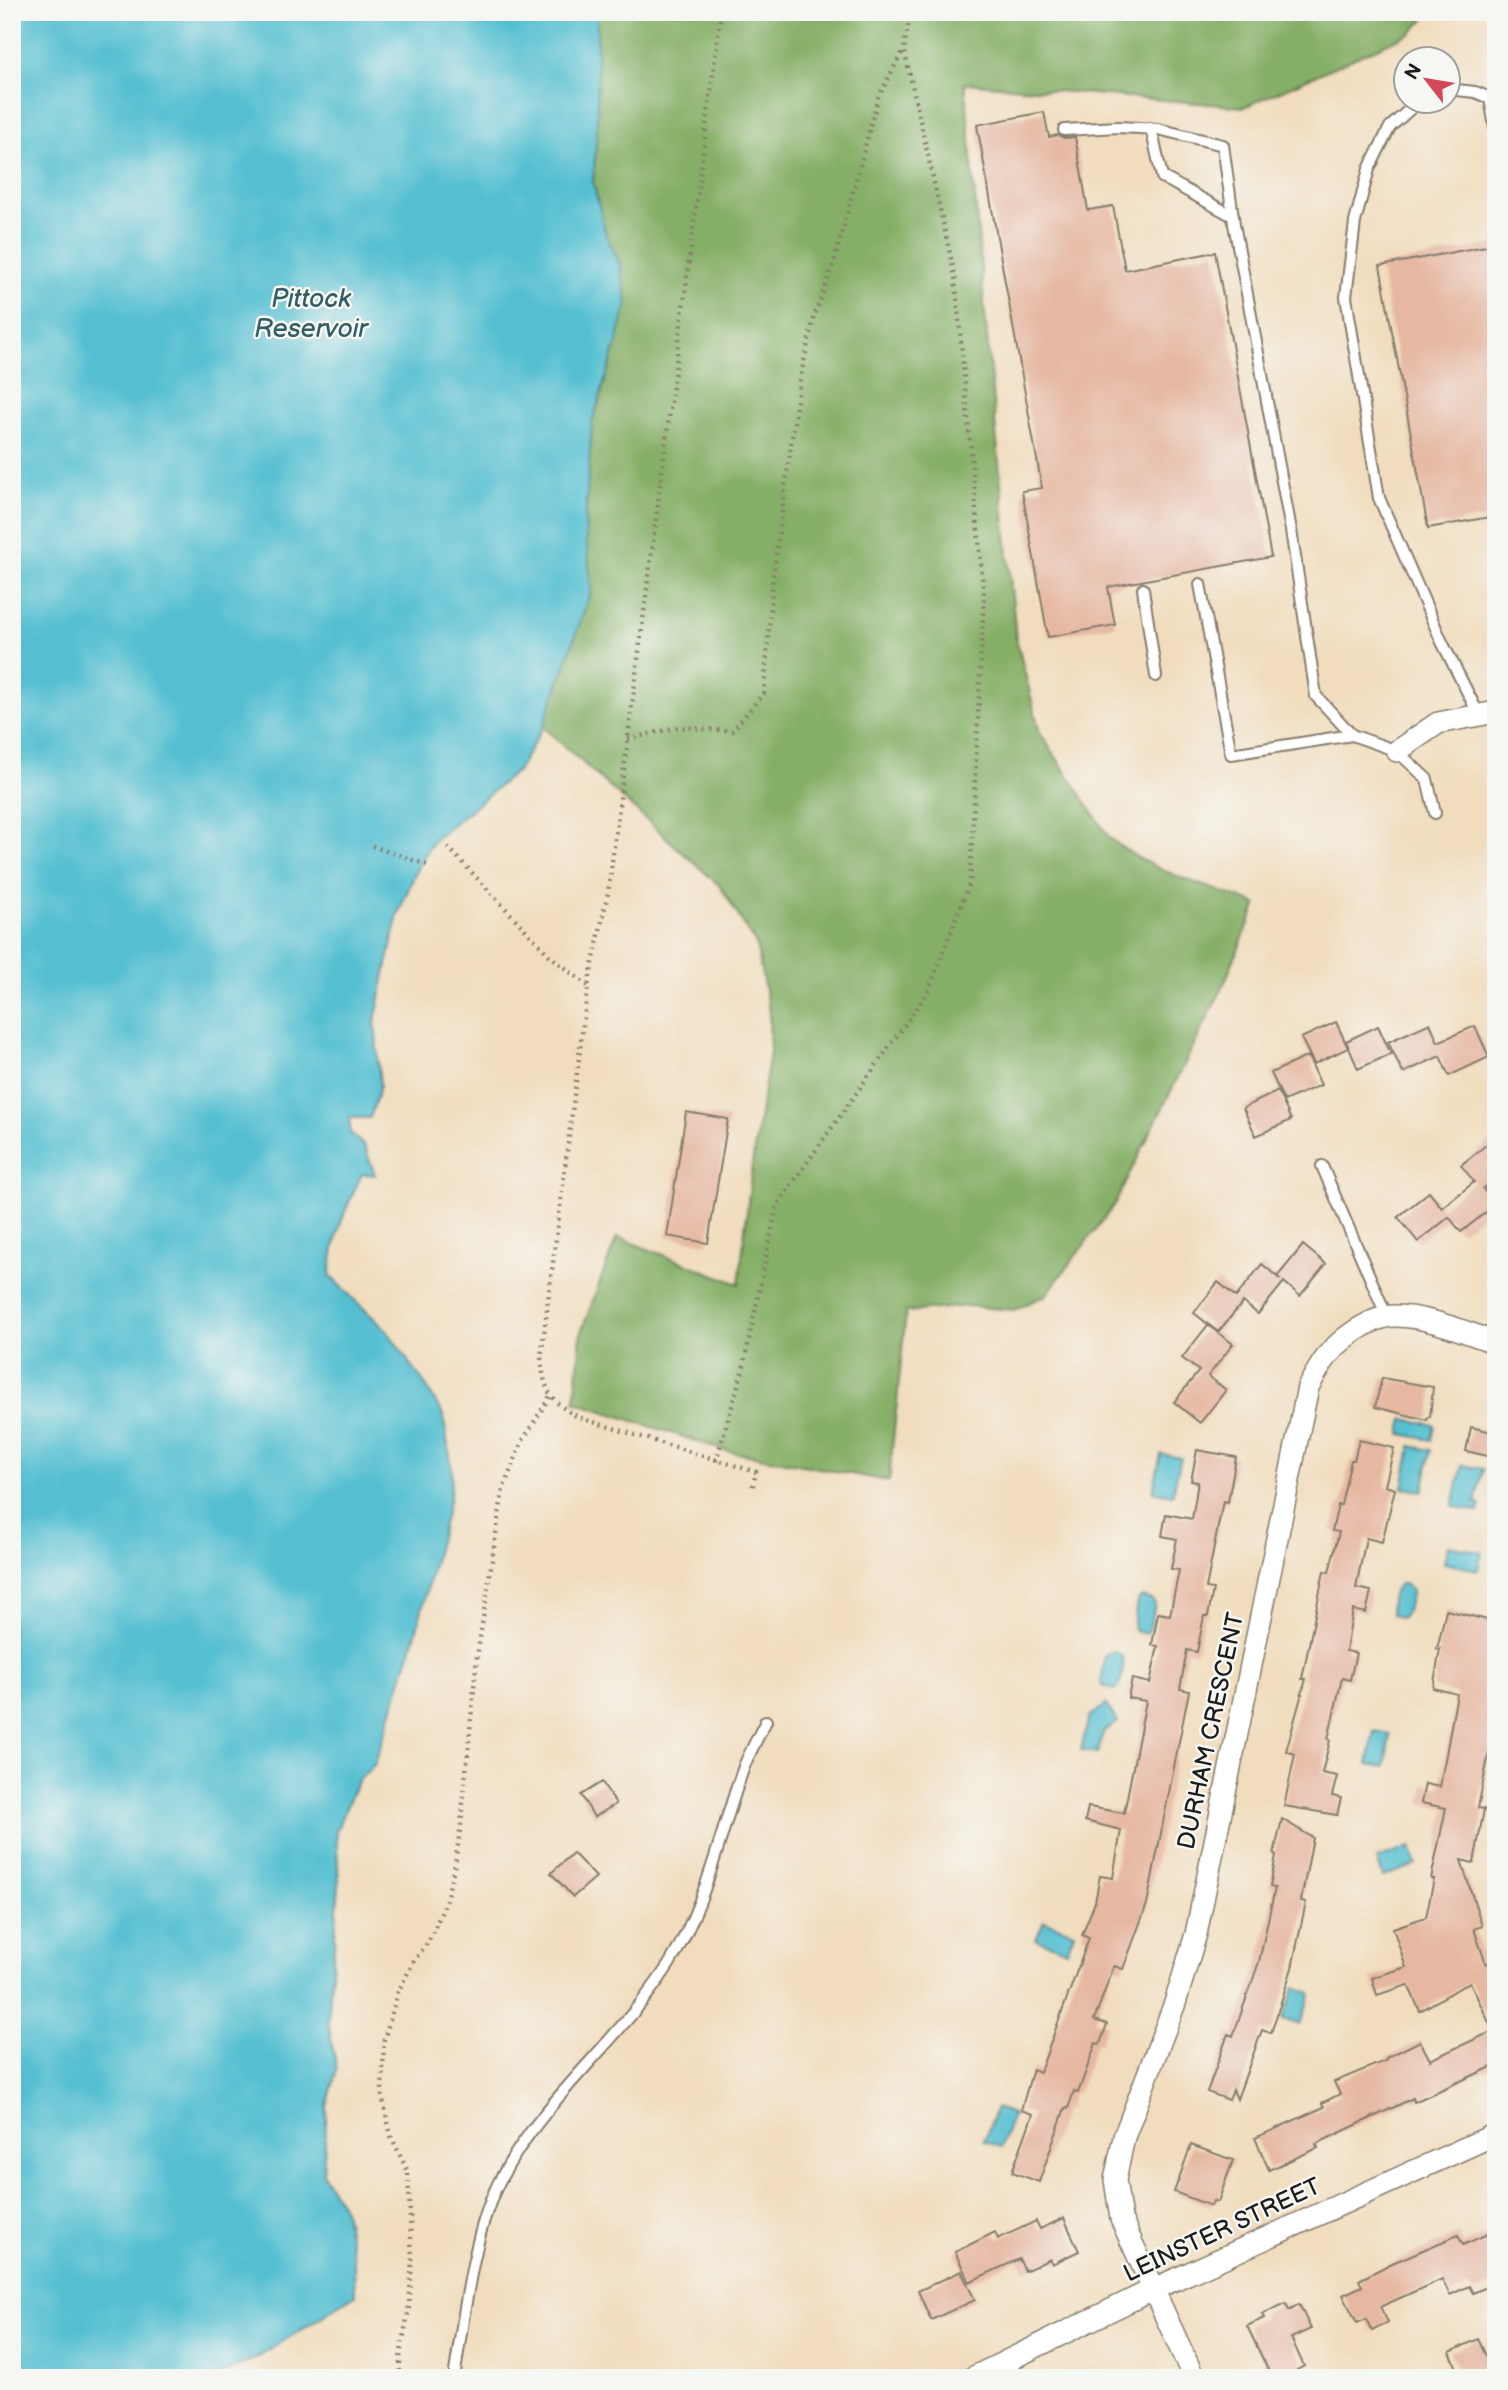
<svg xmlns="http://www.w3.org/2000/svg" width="1508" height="2390" font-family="'Balsamiq Sans',sans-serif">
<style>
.forest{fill:#85af66;stroke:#506641;stroke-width:2}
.water{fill:#55bfd1;stroke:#386e76;stroke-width:2}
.building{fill:#e6b8a2}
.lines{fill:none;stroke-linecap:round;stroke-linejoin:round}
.service-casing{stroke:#867c6d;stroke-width:14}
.minor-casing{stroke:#867c6d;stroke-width:24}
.path{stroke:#867c6d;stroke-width:4.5;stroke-dasharray:2 5;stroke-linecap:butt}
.service{stroke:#fff;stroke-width:10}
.minor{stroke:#fff;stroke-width:21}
.labels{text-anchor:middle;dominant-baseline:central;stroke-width:5;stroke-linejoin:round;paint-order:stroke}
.street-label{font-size:24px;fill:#1c1c1c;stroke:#f6f6f2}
.water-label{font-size:26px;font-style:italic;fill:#335d64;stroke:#f6f6f2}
</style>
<rect width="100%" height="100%" fill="#f6f6f2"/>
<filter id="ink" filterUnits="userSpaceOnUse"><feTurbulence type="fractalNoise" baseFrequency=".0143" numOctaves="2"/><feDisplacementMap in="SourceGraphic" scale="14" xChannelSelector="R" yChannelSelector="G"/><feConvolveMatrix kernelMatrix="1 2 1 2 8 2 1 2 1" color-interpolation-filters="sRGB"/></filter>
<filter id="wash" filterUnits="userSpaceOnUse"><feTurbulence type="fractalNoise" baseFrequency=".00686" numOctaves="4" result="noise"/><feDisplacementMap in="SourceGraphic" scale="28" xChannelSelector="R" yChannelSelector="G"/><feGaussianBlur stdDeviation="1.57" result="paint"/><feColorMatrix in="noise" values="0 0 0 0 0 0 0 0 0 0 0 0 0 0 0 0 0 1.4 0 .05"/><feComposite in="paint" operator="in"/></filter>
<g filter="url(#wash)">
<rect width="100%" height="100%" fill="#f1ddbe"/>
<path class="forest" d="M597,12H1431L1411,33L1244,107L965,83L989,359L1016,638L1040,733L1109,837C1146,871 1210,887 1257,904L1221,991L1114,1205L1046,1295L1014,1310L967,1306L906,1312L889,1481L727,1451L575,1402L581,1332L617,1237L739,1284L753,1157L770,1053L769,1011L756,944L720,886L543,727L591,591L585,522L592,423L618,339L620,265L606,235L593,182L597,133Z"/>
<path class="water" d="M12,12H597V133L593,182L606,235L620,265L627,302L618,339L592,423L585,522L591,591L543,727L518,770L434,840L419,864L398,914L375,1021L380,1086L370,1118H350V1133L364,1146L375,1175L362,1174C344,1211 334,1235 330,1276L388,1332L428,1389L443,1415L452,1469L450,1497L415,1637L375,1764L357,1782L336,1831L339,1884L328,2022L337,2070L327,2106L323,2174L344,2210L354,2264L355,2295L260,2356L214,2378H12Z
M1404,1419L1435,1425L1432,1440L1401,1434Z
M1411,1446L1431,1450L1423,1491L1403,1488Z
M1161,1454L1181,1458L1172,1495L1153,1491Z
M1462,1465L1483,1469L1475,1503L1480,1505L1478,1512L1453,1506Z
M1448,1545L1482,1552L1478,1570L1444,1563Z
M1400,1584H1405L1412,1590L1407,1611L1401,1618L1392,1614C1388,1605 1392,1590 1400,1584Z
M1142,1597L1152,1600L1155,1604L1149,1631L1144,1633L1136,1632L1133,1627L1137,1601Z
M1114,1651L1123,1657C1124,1667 1122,1679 1118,1688L1113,1690L1102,1686L1101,1682L1105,1656Z
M1106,1705L1118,1722L1103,1732L1098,1753L1081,1750L1089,1717Z
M1374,1731L1390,1734L1385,1767L1368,1764Z
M1410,1847L1416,1865L1383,1877L1377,1859Z
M1044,1921L1074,1932L1067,1951L1036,1939Z
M1295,1987L1311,1993L1300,2025L1283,2019Z
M996,2108L1013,2114L1001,2147L984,2141Z"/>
<g id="blocks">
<path class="building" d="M1044,112L1049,137L1058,135L1064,138L1075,137L1088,210L1113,206L1125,270L1215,252L1271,557L1108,587L1115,625L1048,637L1022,491L1042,488L977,125Z
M1496,244V516L1428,528L1380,266Z
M1336,1022L1348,1048L1314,1064L1301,1038Z
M1430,1023L1438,1042L1475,1026L1489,1057L1449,1076L1440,1056L1403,1073L1388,1042Z
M1378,1026L1391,1054L1358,1069L1346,1041Z
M1308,1056L1321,1085L1284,1101L1271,1073Z
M1278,1091L1291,1120L1256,1136L1243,1108Z
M686,1112L728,1119L708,1243L667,1236Z
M1496,1137V1178L1483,1189L1495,1205L1461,1232L1449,1217L1418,1242L1398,1217L1429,1192L1442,1208L1474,1182L1461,1165Z
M1303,1245L1326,1264L1300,1296L1284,1282L1258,1314L1243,1302L1218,1332L1194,1313L1218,1282L1236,1297L1262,1264L1281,1280L1277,1277Z
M1208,1325L1233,1344L1208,1376L1226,1390L1200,1423L1174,1402L1199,1371L1182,1358Z
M1382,1378L1433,1387L1430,1417H1428L1427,1420L1375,1407Z
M1471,1427L1496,1433V1458L1466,1451Z
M1359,1440L1394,1448L1385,1486L1395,1489L1382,1542L1366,1538L1356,1588L1371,1591L1366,1613L1353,1610L1346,1651L1356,1653L1350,1680L1342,1678L1328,1739L1330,1740L1322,1773L1337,1776L1332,1796L1341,1798L1337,1815L1284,1806L1295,1754L1286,1751L1306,1679H1302L1324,1571L1329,1572L1339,1532L1332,1531L1338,1505H1341L1351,1460H1354Z
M1197,1450L1236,1457L1228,1502L1223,1501L1206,1588L1213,1589L1208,1616H1204L1197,1652L1187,1650L1180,1689L1189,1691L1147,1904L1123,1969L1114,1966L1094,2020L1107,2024L1100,2044L1096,2043L1078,2093L1074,2091L1068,2109L1065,2108L1039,2182L1012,2172L1033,2114L1021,2110L1033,2069L1040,2072L1089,1938L1082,1935L1095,1902L1100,1876L1113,1878L1121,1830L1085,1821L1088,1807L1124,1813L1146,1701L1128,1698L1132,1679L1150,1683L1158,1646L1152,1645L1158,1613L1170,1615L1179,1570L1171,1569L1177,1539L1162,1536L1166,1514L1192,1519L1198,1482L1191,1481Z
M1446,1610L1496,1622V1718L1478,1808L1484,1809L1474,1863L1461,1860L1482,1926L1474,1929L1486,1964L1496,1960V2065L1414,2102L1413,2098L1388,2110L1316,2144L1318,2148L1269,2170L1255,2138L1324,2107L1322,2103L1340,2094L1334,2082L1387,2060L1386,2058L1420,2041L1430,2060L1493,2031L1470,1982L1420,2011L1408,1985L1377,1995L1372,1978L1406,1967L1393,1928L1426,1917L1434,1879H1431L1446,1808L1421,1803L1425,1784L1440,1787L1457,1694L1433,1688L1440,1649H1437Z
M602,1782L616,1804L594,1817L581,1795Z
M1282,1819L1313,1838L1301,1901L1306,1902L1292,1968L1271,2033L1262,2030L1237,2099L1233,2090L1229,2100L1207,2092L1228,2034L1233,2036L1259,1962L1275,1888L1270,1887L1276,1855L1274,1854Z
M573,1853L596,1877L573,1897L551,1873Z
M1191,2145L1233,2160L1218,2202L1213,2201L1211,2206L1174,2192Z
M1064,2218L1079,2251L1052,2264L1050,2259L1025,2271L1019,2259L969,2282L955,2252L995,2232L998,2239L1036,2221L1040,2229Z
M1496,2230V2283L1473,2293L1469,2286L1450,2295L1442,2279L1380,2307L1388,2322L1372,2331L1366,2319L1357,2323L1343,2295L1362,2286L1359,2280L1390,2264L1458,2235L1463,2245Z
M961,2271L975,2300L931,2320L918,2291Z
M1286,2303L1289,2310L1299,2304L1311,2329L1291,2338L1304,2366L1297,2370L1302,2378H1272L1247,2326L1264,2318L1262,2314Z
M1478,2339L1496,2377V2378H1461L1450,2352Z"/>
</g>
</g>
<g filter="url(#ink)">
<use href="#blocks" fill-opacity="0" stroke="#867c6d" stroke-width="2"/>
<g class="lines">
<defs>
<path id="service" d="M1448,89L1475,92L1490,98L1496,133
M1418,102L1390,127L1369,169L1355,222L1346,297L1379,498L1442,642L1479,715
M1151,128L1162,177L1233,216
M1064,130L1118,127L1158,129L1223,145L1234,224L1291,530L1316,696L1352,735
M1200,584L1231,754L1352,735L1397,751L1427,779L1435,813
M1143,589L1156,676
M1322,1166L1387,1317
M454,2378C464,2318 473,2230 501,2178C544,2098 619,2041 668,1966C707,1905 720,1831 745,1764C751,1750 759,1735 766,1721"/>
<path id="minor" d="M1397,751L1438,723L1496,712
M972,2378L1154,2289L1496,2134
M1194,2378L1121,2219L1115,2180L1124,2137L1175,2003L1196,1934L1308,1387C1314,1377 1320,1365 1328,1355C1341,1339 1366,1321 1386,1317C1414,1311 1469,1333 1496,1343"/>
</defs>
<use href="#service" class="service-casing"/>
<use href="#minor" class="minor-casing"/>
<path class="path" d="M721,12L608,893L588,986L541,1357C544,1391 550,1402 580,1418L756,1472L752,1490
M628,739L678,727L732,731L764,693L773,576L800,379L814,317L834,262L878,98L903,50
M372,846L430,866
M448,847L549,955L588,986
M716,1461L743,1369L777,1205L928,992L970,882L984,596L955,276L904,49L910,12
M400,2378V2357L409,2307L412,2259L408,2172L391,2136L382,2095L384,2040L398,1992L414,1961L429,1941L445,1904L455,1864L461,1824L477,1657L503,1489L522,1442L550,1396"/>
<use href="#service" class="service"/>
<use href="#minor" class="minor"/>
</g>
</g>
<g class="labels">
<g class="street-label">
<text transform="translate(1211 1731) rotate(-78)">DURHAM CRESCENT</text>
<text transform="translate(1222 2230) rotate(-25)">LEINSTER STREET</text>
</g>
<g class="water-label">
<text x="311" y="299">Pittock<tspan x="311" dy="30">Reservoir</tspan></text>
</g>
</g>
<rect width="1508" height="2390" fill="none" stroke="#f6f6f2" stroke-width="42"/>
<g transform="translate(1427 80) rotate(301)"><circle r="33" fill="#f6f6f2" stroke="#9f9f9c" stroke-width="2"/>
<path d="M0-5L12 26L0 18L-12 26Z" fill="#d1495b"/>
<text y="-10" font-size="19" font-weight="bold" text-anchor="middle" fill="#1c1c1c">N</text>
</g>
</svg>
